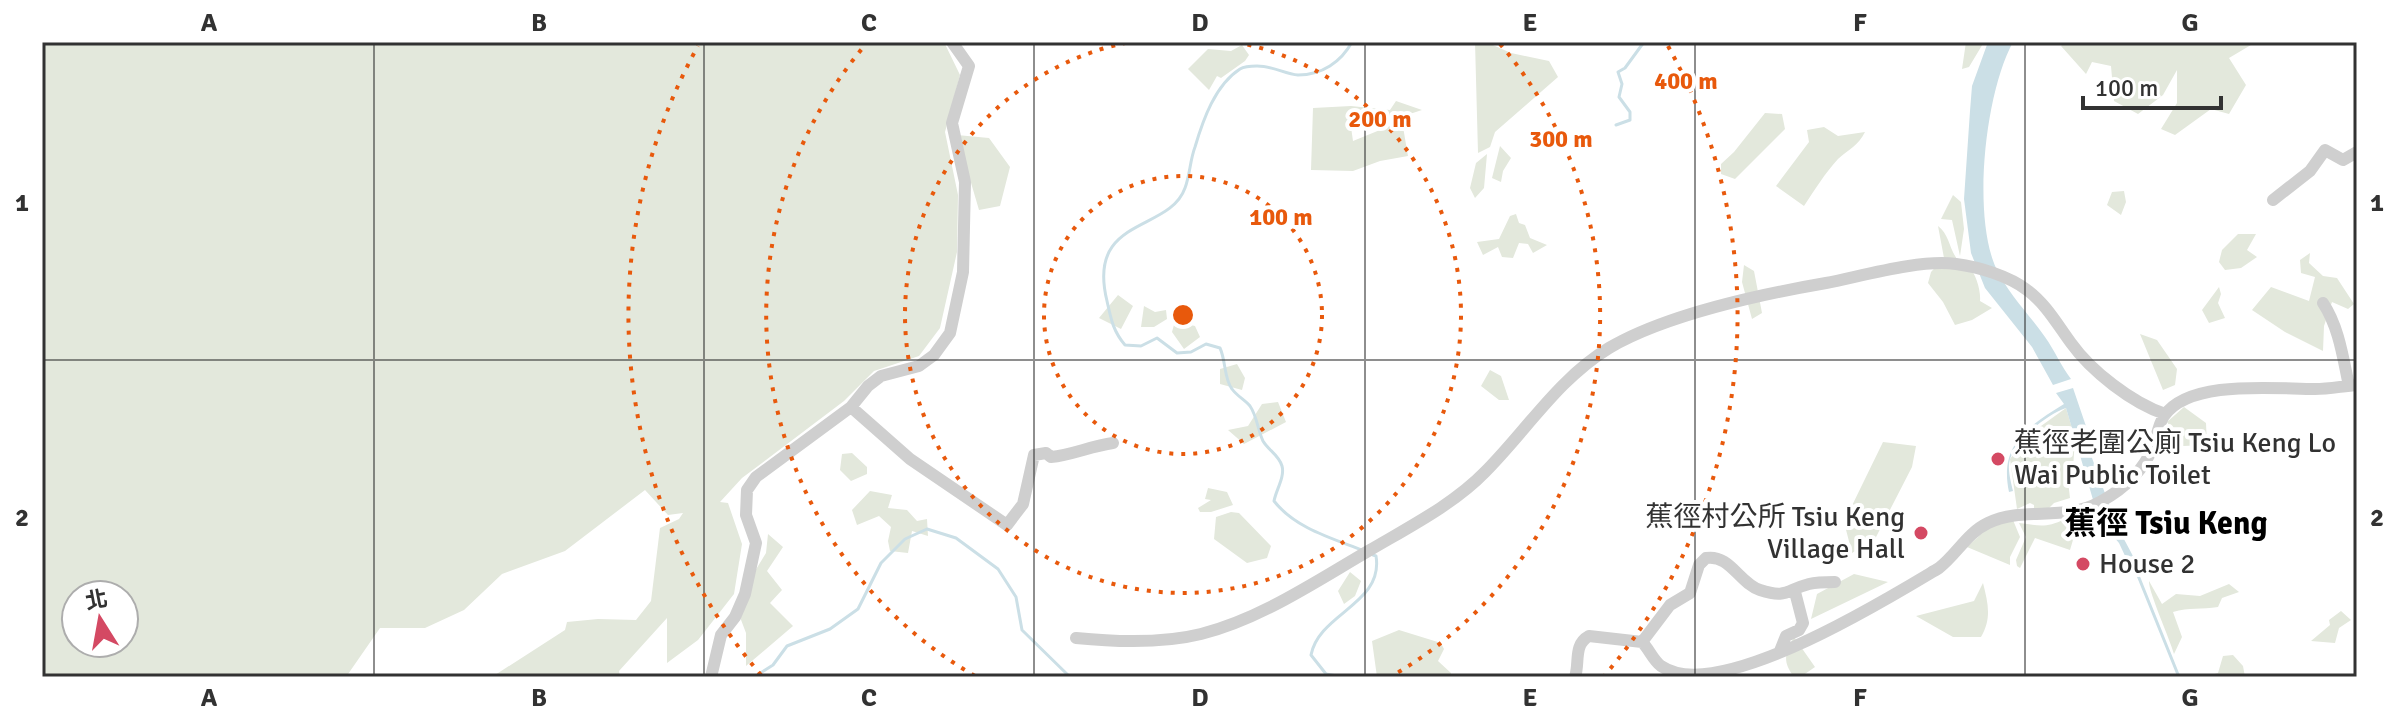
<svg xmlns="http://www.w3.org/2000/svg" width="2399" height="719" font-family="Signika,'Noto Sans TC',sans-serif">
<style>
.green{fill:#e3e8dc;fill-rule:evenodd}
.water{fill:#cbdfe6}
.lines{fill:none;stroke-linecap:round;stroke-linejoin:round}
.stream{stroke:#cbdfe6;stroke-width:3}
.minor{stroke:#cfcfcf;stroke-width:12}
.grid{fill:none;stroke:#323232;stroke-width:2;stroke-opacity:0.55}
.ring{fill:none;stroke:#e8590c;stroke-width:4;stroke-dasharray:4 8}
.poi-dot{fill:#d44963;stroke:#fff;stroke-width:3}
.labels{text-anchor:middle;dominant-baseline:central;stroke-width:8;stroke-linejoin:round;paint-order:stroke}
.poi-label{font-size:28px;fill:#323232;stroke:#fff;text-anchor:start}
.quarter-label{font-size:32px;font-weight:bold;fill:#000;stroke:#fff}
.centre{fill:#e8590c;stroke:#fff;stroke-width:4}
.ring-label{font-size:24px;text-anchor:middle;font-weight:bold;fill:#e8590c;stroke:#fff;stroke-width:8;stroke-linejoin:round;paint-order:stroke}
.neatline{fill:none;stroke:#323232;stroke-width:3}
.grid-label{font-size:26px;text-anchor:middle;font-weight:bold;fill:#323232}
</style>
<rect width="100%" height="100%" fill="#fff"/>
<path class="green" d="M42,42H944L960,75L945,132L958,195L957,252L940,328L919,356L874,371L844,401L742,478L720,502L728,503L742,544L734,594L698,640L667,663V618L619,671L620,677H498L495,675L565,630L567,622L598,619L636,620L651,601L660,528L679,519L683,513L668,515L645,490L565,551L502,574L464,610L425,628H380L346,677H42ZM76,595H124V643H76Z
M1475,42H1486L1511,53L1549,61L1558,77L1495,132L1490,147L1478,153Z
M1966,42H1984L1969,67L1962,69Z
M2065,42H2256L2229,58L2246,85L2229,114L2211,109L2175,135L2161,129L2177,103V70L2163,95L2138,114L2114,101L2111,66L2092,62L2086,74L2061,46Z
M1242,45L1249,55L1245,61L1221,78L1217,76L1209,90L1188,69L1208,49L1231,51Z
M1396,101L1422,110L1376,125L1350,120L1353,141L1402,121L1408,156L1380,161L1353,171L1311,170L1313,108L1351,106L1390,110Z
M1765,113L1782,114L1785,129L1735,179L1721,174V164L1734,152Z
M1824,127L1838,136L1865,132C1858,146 1849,149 1838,159C1825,173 1814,191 1804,206L1776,186L1809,142L1807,130Z
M957,135L989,138L1010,167L1000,206L979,210Z
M1500,146L1511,158L1503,171L1501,182L1492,178Z
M1487,154L1484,188L1475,198L1470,188L1476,163Z
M2124,191L2126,202L2121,215L2107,205L2112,192Z
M1953,195L1961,202L1964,229L1960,256L1952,220L1941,219Z
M1516,214L1519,223L1525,225L1530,238L1547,245L1533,253L1528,244L1519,243L1513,258L1502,257L1498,247L1483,255L1477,242L1499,239L1510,216Z
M1938,226C1949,234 1949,248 1957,259C1960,262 1964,263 1968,266C1976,273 1981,291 1980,301L1992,308L1972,320L1955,325L1943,302L1928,283L1931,272L1944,258Z
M2238,234H2256L2247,250L2257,257L2241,268L2225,270L2219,262L2222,250Z
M2310,253L2309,263L2323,276L2337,278L2354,304L2348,309L2332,302L2324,326L2323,351L2285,332L2252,310L2271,287L2309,301L2315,277L2301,273L2300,260Z
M1744,265L1754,271L1762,313L1752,319L1742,282Z
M2219,287L2221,294L2218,303L2225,318L2209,323L2202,310Z
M1118,295L1133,306L1121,329L1099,318Z
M1144,306L1155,312L1166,310L1167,319L1154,327H1141Z
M1175,321L1195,326L1200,337L1184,349L1172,332Z
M2140,334L2157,340L2177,369L2175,385L2163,390Z
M1237,364L1245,378L1242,390L1220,384V369Z
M1490,370L1501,376L1509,400H1499L1481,386Z
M1278,402L1286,422L1244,444L1228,430L1248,426L1262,404Z
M2184,407L2206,423L2207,445L2183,446L2167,422Z
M2066,408L2075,438L2073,469L2067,473L2070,498L2054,503L2048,509H2034V505L2030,503L2017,509L2010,459L2027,436Z
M1883,442L1916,446L1912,467L1875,539L1852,553L1844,522Z
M852,453L867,467V474L851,481L840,470L842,454Z
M1208,488L1227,492L1233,505L1211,512H1200L1198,508L1211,500L1205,499Z
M870,491L892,495L888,508L907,510L917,521L927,519L928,536L912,531L908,553L890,551L888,541L891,527L879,516L857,525L852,510Z
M1231,512L1239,513L1271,546L1267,558L1247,563L1214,539L1216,517Z
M2065,519L2078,523L2070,550L2035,538L2020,568L2017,566L2016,560L2026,537L2019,523C2039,525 2044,529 2065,519Z
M2013,520L2020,537L2010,557V565L1967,547L1988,528Z
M768,534L783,547L767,571L782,590L770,603L793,626L746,666V633L735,604L766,553Z
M1350,572L1361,581L1355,596L1344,604L1338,591Z
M1854,574L1888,582L1811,619L1817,594Z
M2149,581L2162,604L2176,594L2200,596L2229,584L2239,592L2222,598L2218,607C2202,610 2189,607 2173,612L2182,637L2174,654C2170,639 2148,591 2149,581Z
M1983,583C1988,603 1992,618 1981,637H1953L1916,616L1974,601Z
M2341,611L2351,620L2339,628L2335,643L2311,641L2330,625L2329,620Z
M1399,630L1441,643L1444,649L1438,661L1451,673V677H1377L1372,641Z
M1794,637L1815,667L1802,676L1794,677C1782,661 1785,654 1794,637Z
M2233,655L2243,666L2245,677H2204L2218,673L2223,656Z"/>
<path class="water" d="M1988,42H2013C1985,93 1972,215 1996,268C2009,295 2029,314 2045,337C2055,351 2061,366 2071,379L2053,385L2032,347L1985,288L1971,253L1964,199L1970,111L1972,86Z
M2073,388L2089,435L2092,458L2117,526L2142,573L2134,575L2119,543L2099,520L2066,408C2046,415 2017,439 2010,459C2007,469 2011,482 2013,491L2009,492C1999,445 2027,427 2064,404L2056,393Z"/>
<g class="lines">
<path class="stream" d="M1352,42C1341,62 1322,75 1298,75C1285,74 1273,66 1257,66C1251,66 1245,66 1240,69C1215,85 1203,120 1195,147C1190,160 1190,175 1185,188C1169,233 1086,216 1107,301C1111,319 1113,331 1125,345L1141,346L1157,338L1177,353L1191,352L1206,344L1220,348C1226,361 1224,379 1232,389C1237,396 1245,400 1250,406C1257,416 1258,431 1263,441C1268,450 1279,455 1282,466C1285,477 1276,490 1274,501C1295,528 1331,538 1362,550
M1616,125L1630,120V112L1619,97L1622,84L1618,72L1625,68L1644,42
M2137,573L2179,677
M754,677L773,665L787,646L830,629L858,609L881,563L905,539L927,529L956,538L998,569L1016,597L1022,630L1070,677
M1342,677L1326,674L1311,655C1319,613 1384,604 1376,556L1373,555"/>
<path class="minor" d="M2273,200L2310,171L2325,150L2343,160L2357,152
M2323,303C2339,327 2343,358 2349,386
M851,407L910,459L1007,525L1023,504L1034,455L1046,453L1051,457C1072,455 1091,446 1113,443
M1076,638C1116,642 1161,644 1201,634C1261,619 1318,580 1370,550C1409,527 1454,504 1485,472C1526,431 1558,379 1609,348C1665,315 1762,294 1826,283C1862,276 1920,259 1956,264C1979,267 2009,276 2027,290C2046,304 2057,324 2071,343C2091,371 2132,403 2165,414
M1642,642L1670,605L1690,593L1699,565L1706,558C1730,554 1739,583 1760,590C1787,599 1786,590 1809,584C1817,582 1827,582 1835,582
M1780,651L1786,636L1799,630L1803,623L1795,592
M711,677L721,635L735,617L745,594L756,543L746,515L747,490L756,477L851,407L868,386L881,376L919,366L934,355L950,333L963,272L965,182L952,123L969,66L952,42
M1575,677C1580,662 1573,645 1589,636L1642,642C1649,649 1653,660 1661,666C1717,705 1887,599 1939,568C1957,554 1967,533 1988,523C2023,506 2065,522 2100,502C2124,489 2144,470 2154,445C2157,436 2158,425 2164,416C2189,379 2275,389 2315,389C2329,389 2343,386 2357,385"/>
</g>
<path class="grid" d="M374,42V677M704,42V677M1034,42V677M1365,42V677M1695,42V677M2025,42V677M42,360H2357"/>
<g class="ring">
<circle cx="1183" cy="315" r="139"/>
<path d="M1236 42A278 278 0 1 1 1130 42"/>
<path d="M975 676A417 417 0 0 1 866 44M1500 44A417 417 0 0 1 1392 676"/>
<path d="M761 675A555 555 0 0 1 698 46M1668 46A555 555 0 0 1 1605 675"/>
</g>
<g class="poi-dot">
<circle cx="1998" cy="459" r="8"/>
<circle cx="1921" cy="533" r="8"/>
<circle cx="2083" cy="564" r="8"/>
</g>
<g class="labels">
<g class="poi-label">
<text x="2014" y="443">蕉徑老圍公廁 Tsiu Keng Lo<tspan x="2014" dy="32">Wai Public Toilet</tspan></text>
<text x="1905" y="517" text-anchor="end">蕉徑村公所 Tsiu Keng<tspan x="1905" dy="32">Village Hall</tspan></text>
<text x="2099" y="564">House 2</text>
</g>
<g class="quarter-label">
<text x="2166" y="523">蕉徑 Tsiu Keng</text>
</g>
</g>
<circle cx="1183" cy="315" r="12" class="centre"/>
<g class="ring-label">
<text x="1686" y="89">400 m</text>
<text x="1380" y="127">200 m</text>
<text x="1561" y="147">300 m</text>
<text x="1281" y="225">100 m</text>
</g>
<rect width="2399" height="719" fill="none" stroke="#ffffff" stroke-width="88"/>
<g transform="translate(100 619) rotate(349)"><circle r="38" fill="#ffffff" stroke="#adadad" stroke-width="2"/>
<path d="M0-6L14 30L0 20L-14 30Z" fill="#d44963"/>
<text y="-12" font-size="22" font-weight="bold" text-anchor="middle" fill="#323232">北</text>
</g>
<path d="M2083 96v12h138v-12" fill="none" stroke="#323232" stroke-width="4"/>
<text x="2095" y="96" font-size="24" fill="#323232" stroke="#ffffff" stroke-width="6" paint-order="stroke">100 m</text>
<rect x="44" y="44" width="2311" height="631" class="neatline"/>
<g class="grid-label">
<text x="209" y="31">A</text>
<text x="539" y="31">B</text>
<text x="869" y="31">C</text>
<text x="1200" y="31">D</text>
<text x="1530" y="31">E</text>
<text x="1860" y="31">F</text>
<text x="2190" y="31">G</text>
<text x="22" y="211">1</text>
<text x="2377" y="211">1</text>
<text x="22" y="526">2</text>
<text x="2377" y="526">2</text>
<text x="209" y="706">A</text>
<text x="539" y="706">B</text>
<text x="869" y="706">C</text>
<text x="1200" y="706">D</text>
<text x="1530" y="706">E</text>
<text x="1860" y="706">F</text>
<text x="2190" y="706">G</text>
</g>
</svg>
